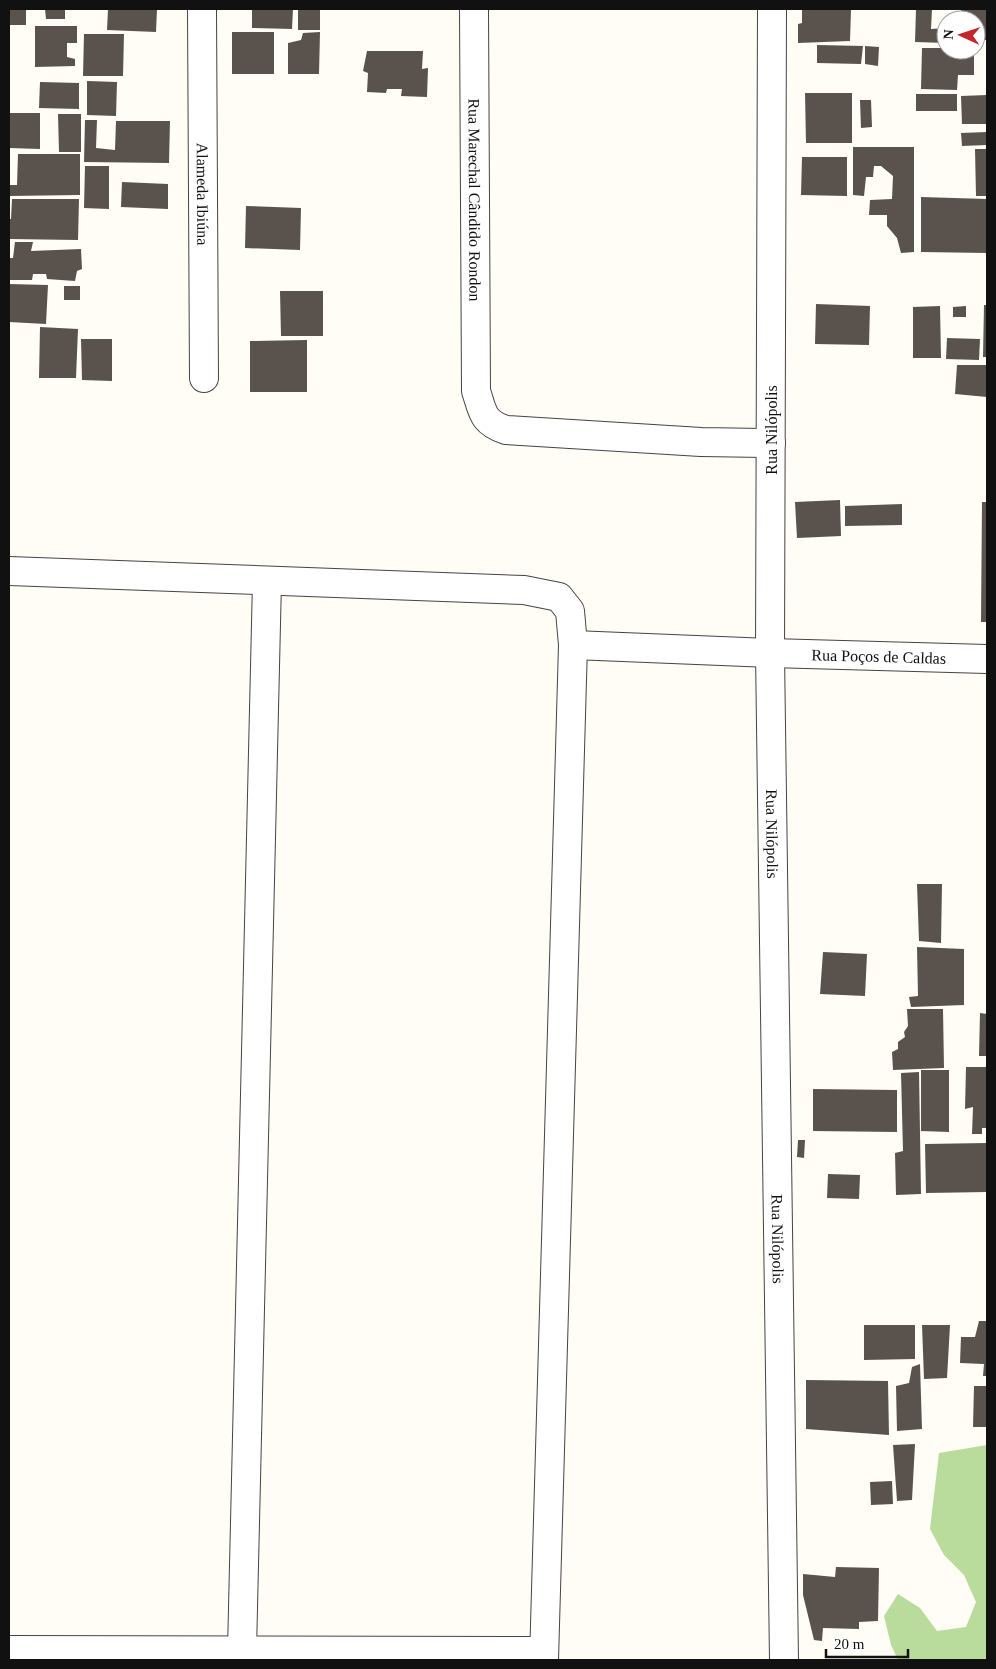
<svg xmlns="http://www.w3.org/2000/svg" width="996" height="1669" font-family="Georgia,serif">
<style>
.forest{fill:#b9dc9c}
.building{fill:#5a524d}
.lines{fill:none;stroke-linecap:round;stroke-linejoin:round}
.street-casing{stroke:#444;stroke-width:30}
.street{stroke:#fff;stroke-width:28}
.labels{text-anchor:middle;dominant-baseline:central;stroke-width:5;stroke-linejoin:round;paint-order:stroke}
.street-label{font-size:16px;fill:#111;stroke:#fff}
</style>
<rect width="100%" height="100%" fill="#fffdf5"/>
<path class="forest" d="M987,1445V1660H898L891,1645L884,1616L898,1594L920,1608L937,1631L966,1627L976,1602L964,1575L944,1555L930,1529L939,1453Z"/>
<path class="building" d="M9,9H26V25H9Z
M45,9H65V19H46Z
M108,9H157L156,32L107,30Z
M252,9H293L292,29L252,28Z
M298,9H320V30H298Z
M802,9H851L850,41L798,43V24L802,23Z
M916,9H932L931,29L946,28V43L915,42Z
M961,9H987V40H976V20H961Z
M35,26H77V43H67V57L75,59V66L35,67Z
M232,32H274V74H232Z
M320,32L319,74H288V43L301,40L303,33Z
M84,34H124L123,76H83Z
M817,45L863,46L861,64L817,63Z
M865,46L879,47L878,66L865,64Z
M922,48H946V50H974V75H958L957,90L921,89Z
M367,51H423L422,69L428,68L427,97L401,96L402,89H387L386,93L367,92L368,73L363,71Z
M87,81L117,82L116,116L87,115Z
M40,82L79,83V109L39,108Z
M805,93H852V143H806Z
M916,94H957V111H916Z
M987,95V124H962L961,96Z
M860,100H871L872,127L861,128Z
M9,113H40V149L9,148Z
M58,114H81V152H59Z
M85,120H97L96,148L115,150L116,121H170L169,163L84,162Z
M987,132V145L962,146L961,133Z
M853,147H914V252L901,253L897,238L887,226V215H869L870,200L892,199L893,176L881,166H874L873,177H866L864,196L853,195Z
M975,149H987V196H976Z
M18,154H80V195L9,196V185H17Z
M802,157H847V196L801,195Z
M85,166H109V209L84,208Z
M122,182L168,184V209L121,207Z
M921,197L987,199V253L921,252Z
M12,199H79L78,240L9,239V219H11Z
M246,206L301,208L300,250L245,248Z
M15,242H33L31,251L81,249L82,269L77,271L75,281L47,279L46,274H33L32,280H9V258H13Z
M9,284L48,285L46,324L9,322Z
M64,286H80V300H64Z
M280,291H323V336H281Z
M816,304L870,306L869,345L815,344Z
M984,305H987V357H983Z
M940,306L941,358H913V307Z
M966,306V317H953V307Z
M40,327L78,329L76,378H39Z
M947,338L980,339L979,360L946,359Z
M81,339H112V381L82,380Z
M307,340V392H250V341Z
M957,365H987V397L955,394Z
M840,500L841,536L797,538L795,502Z
M982,502H987V622H981Z
M902,504V525L845,526V506Z
M917,884H942L941,943L919,941Z
M917,947L964,949V1005L911,1007L909,997L918,996Z
M823,952L867,954L865,996L820,994Z
M907,1009H943L944,1068L893,1070L892,1052L898,1049V1042L905,1037L904,1032L908,1026Z
M980,1013L987,1014V1056H979Z
M966,1067H987V1128H982V1134H972L973,1107L965,1109Z
M921,1070H949V1132L921,1131Z
M919,1072L921,1194L896,1195L895,1153L903,1151L901,1073Z
M813,1089L897,1090V1132L813,1131Z
M798,1140H805L804,1158L797,1157Z
M987,1143V1192L926,1193L925,1144Z
M828,1174L860,1175L859,1199L827,1198Z
M979,1321H987V1376H983L984,1364L960,1363L961,1337H975Z
M864,1325H915V1359L864,1360Z
M922,1325H950L947,1378L924,1379Z
M920,1364L922,1429L897,1431L896,1386L909,1383L912,1367Z
M806,1380L888,1381L889,1435L806,1429Z
M974,1386H987V1427H973Z
M915,1444L912,1500L897,1501L893,1445Z
M892,1481L893,1504L871,1505L870,1482Z
M836,1567L879,1568L878,1621L859,1622V1629L823,1628L822,1641L814,1640L803,1595V1574L835,1577Z"/>
<g class="lines">
<defs>
<g id="street">
<path id="s1" d="M202,9L204,378"/>
<path id="s2" d="M474,9L476,391C483,412 482,422 506,430L701,442L771,443"/>
<path id="s3" d="M772,9L770,653L784,1660"/>
<path d="M9,571L524,590L559,597L570,611L573,645L544,1660"/>
<path id="s4" d="M573,645L770,653L987,659"/>
<path d="M9,1650L544,1651"/>
<path d="M242,1651L267,581"/>
</g>
</defs>
<use href="#street" class="street-casing"/>
<use href="#street" class="street"/>
</g>
<g class="labels">
<g class="street-label">
<text stroke="none"><textPath href="#s1" startOffset="185">Alameda Ibiúna</textPath></text>
<text stroke="none"><textPath href="#s2" startOffset="191">Rua Marechal Cândido Rondon</textPath></text>
<text transform="translate(771 430) rotate(-90)">Rua Nilópolis</text>
<text stroke="none"><textPath href="#s4" startOffset="306">Rua Poços de Caldas</textPath></text>
<text stroke="none"><textPath href="#s3" startOffset="825">Rua Nilópolis</textPath></text>
<text stroke="none"><textPath href="#s3" startOffset="1230">Rua Nilópolis</textPath></text>
</g>
</g>
<rect width="996" height="1669" fill="none" stroke="#111111" stroke-width="20"/>
<g transform="translate(961 35) rotate(273)"><circle r="24" fill="#ffffff" stroke="#a0a0a0"/>
<path d="M0-4L9 19L0 12L-9 19Z" fill="#c4262e"/>
<text y="-8" font-size="14" font-weight="bold" text-anchor="middle" fill="#111111">N</text>
</g>
<path d="M826 1649v8h82v-8" fill="none" stroke="#111111" stroke-width="2.5"/>
<text x="834" y="1649" font-size="15" fill="#111111" stroke="#ffffff" stroke-width="4" paint-order="stroke">20 m</text>
</svg>
